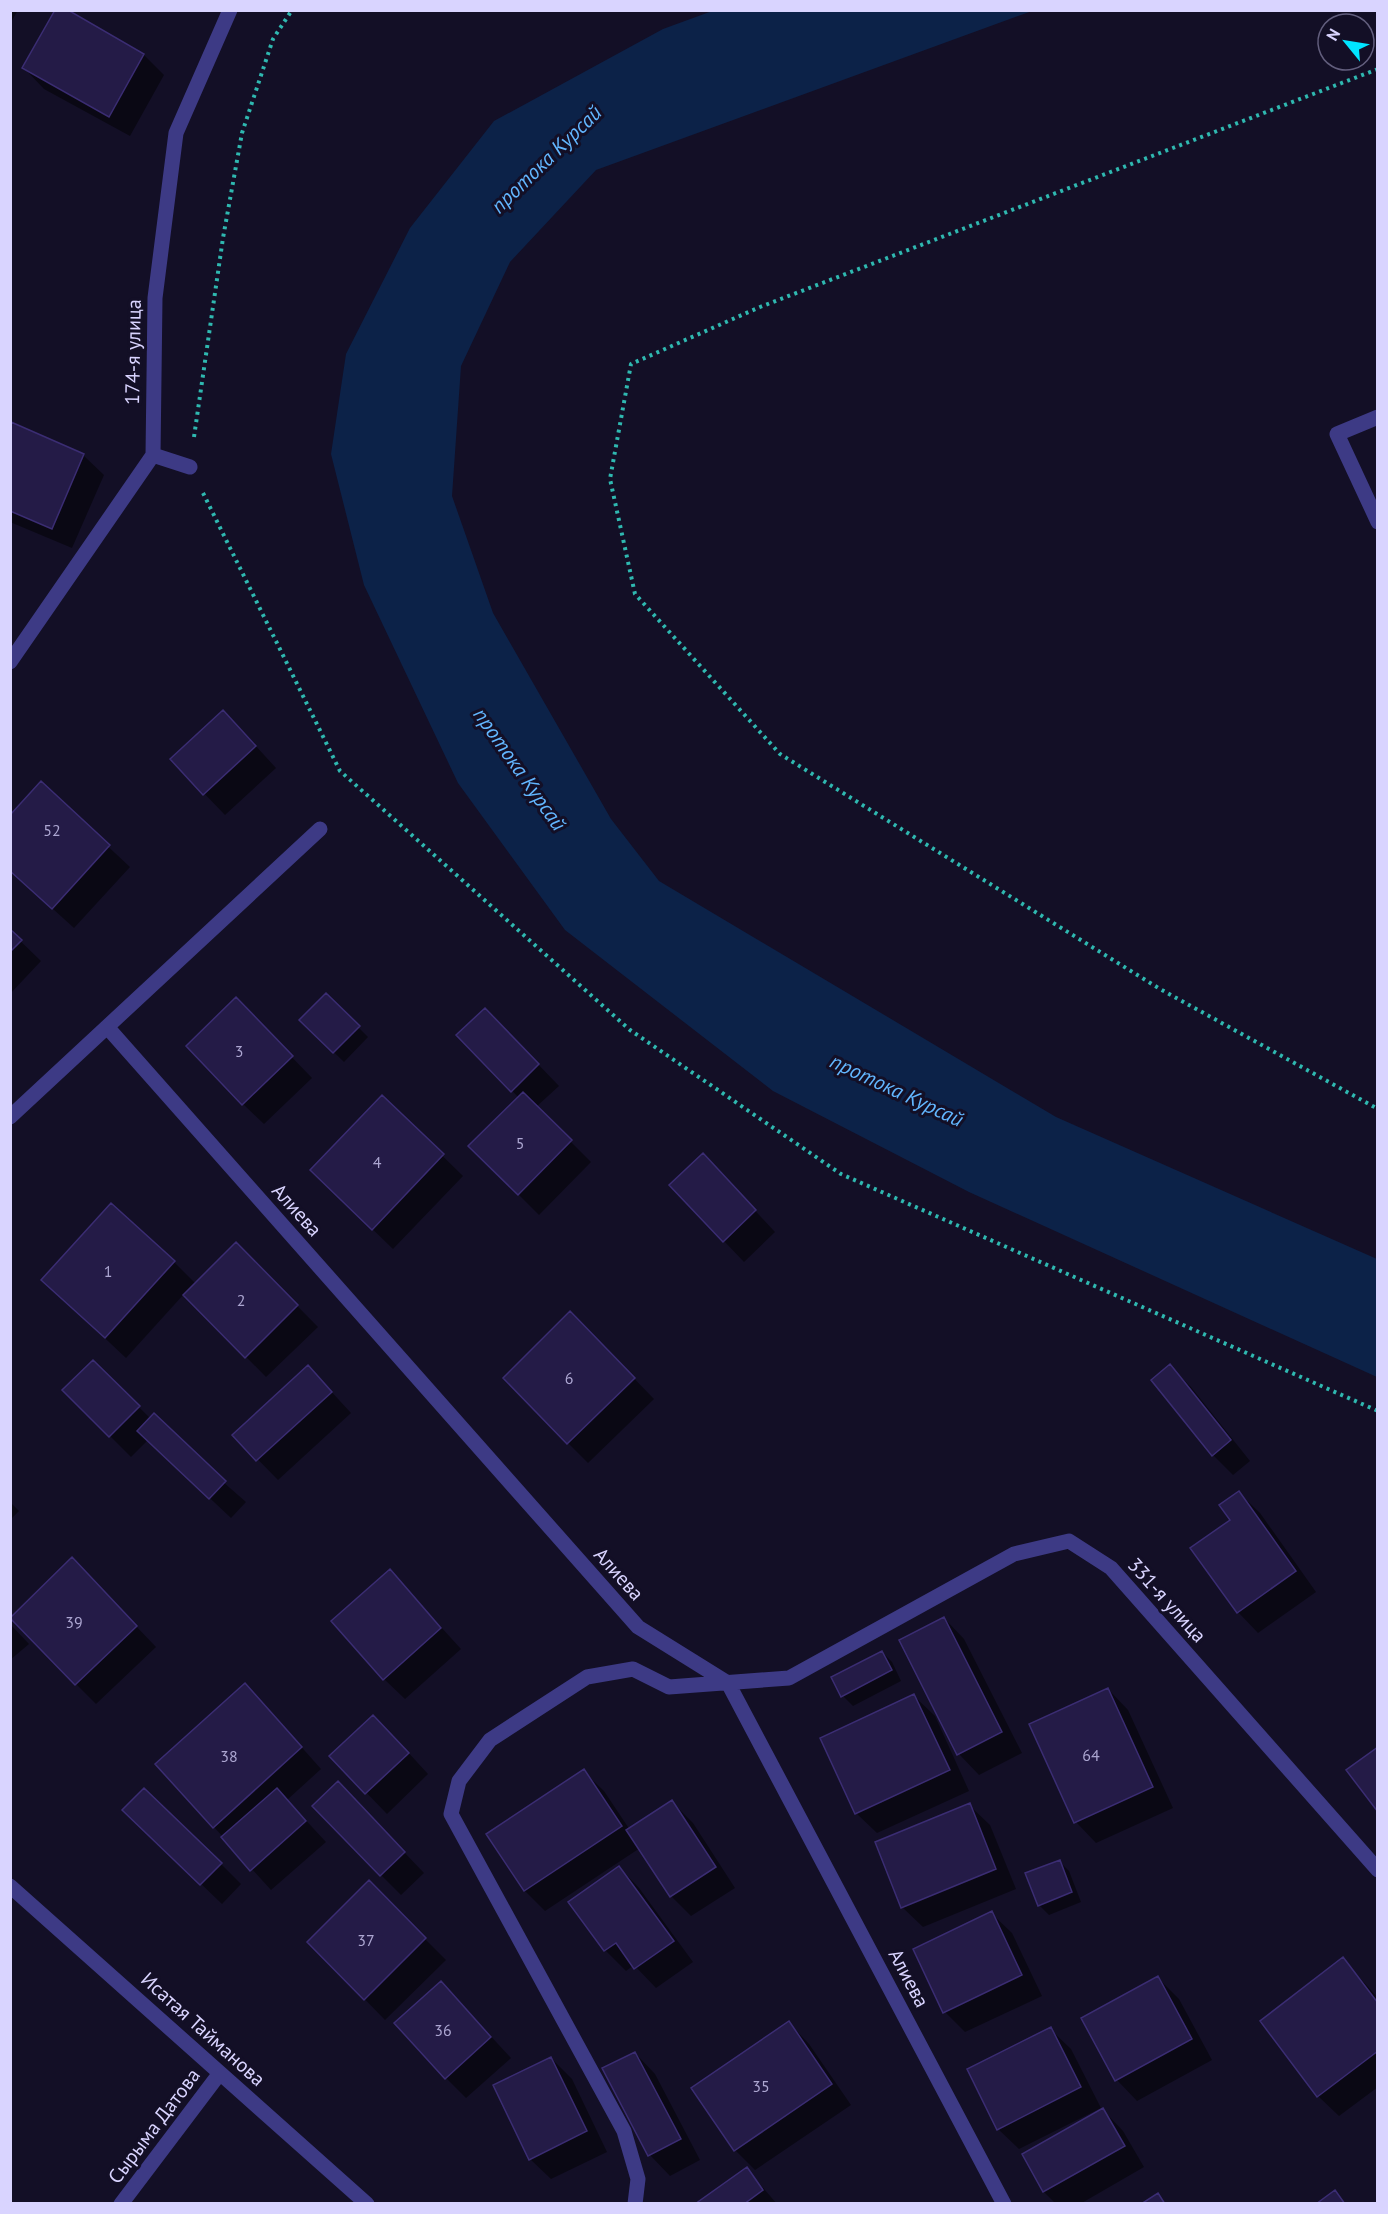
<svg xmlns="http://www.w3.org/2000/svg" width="1388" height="2214" font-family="'PT Sans',sans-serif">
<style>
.water{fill:#0c2248}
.shadow{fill:#0007}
.building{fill:#241b47;stroke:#3b2d73;stroke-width:1.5}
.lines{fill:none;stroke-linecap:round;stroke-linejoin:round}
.path{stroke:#2fb8b0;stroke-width:4;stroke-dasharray:3 4.5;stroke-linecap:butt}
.minor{stroke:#3d3a85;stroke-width:15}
.labels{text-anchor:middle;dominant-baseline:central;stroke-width:6;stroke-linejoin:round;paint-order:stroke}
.number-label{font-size:16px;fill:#aca6d1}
.street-label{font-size:20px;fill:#d9d4ff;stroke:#130f26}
.water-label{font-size:21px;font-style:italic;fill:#62b6ff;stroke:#130f26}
</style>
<rect width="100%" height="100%" fill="#130f26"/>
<path class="water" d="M715,10L1032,11L596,170L510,262L461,366L452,496L493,613L611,819L659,881L1056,1117L1377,1259V1377L969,1192L773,1091L565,930L458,783L364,585L331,454L346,354L410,228L494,121L663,29Z"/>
<path class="shadow" d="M10,10H18L10,24Z
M144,55L164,75L130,136L44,89L24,68Z
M12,424L83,455L104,475L72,548L10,522Z
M244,733L276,768L225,815L172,760Z
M41,784L130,867L74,928L10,870Z
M10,931L41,961L10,994Z
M326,995L368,1037L344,1062L301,1020Z
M256,1020L312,1078L264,1124L243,1104Z
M505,1030L559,1086L536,1107L591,1162L539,1215L470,1146L519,1098L459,1035Z
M382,1097L463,1176L393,1249L333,1191Z
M723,1176L775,1232L744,1262L724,1241Z
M236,1244L318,1327L266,1377L184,1294L126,1358L43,1280L174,1262L196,1284Z
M591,1334L654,1399L588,1463L568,1443Z
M93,1362L151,1419L246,1502L231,1518L148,1440L131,1457L64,1390Z
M1170,1366L1191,1387L1250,1461L1233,1475L1213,1455Z
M328,1388L351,1413L278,1480L234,1435Z
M1239,1493L1260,1513L1316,1592L1258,1633L1238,1612L1232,1520Z
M10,1502L19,1511L10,1520Z
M390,1571L461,1649L405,1699L384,1679Z
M92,1580L156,1647L96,1704L76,1684Z
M944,1618L964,1639L1022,1753L979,1775L959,1754L901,1640Z
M10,1624L29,1644L10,1660Z
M882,1652L892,1662L901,1681L853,1706L843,1696Z
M1108,1689L1128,1710L1173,1808L1096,1843L1076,1822Z
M914,1696L935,1716L969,1791L877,1833L856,1813Z
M265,1706L321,1769L287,1800L326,1842L271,1890L214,1827Z
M394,1737L428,1774L387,1814L331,1756Z
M583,1771L604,1791L630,1830L672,1802L693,1823L735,1888L691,1916L671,1896L640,1848L545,1911L525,1891L488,1835Z
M358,1804L424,1873L401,1895L381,1875Z
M969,1805L990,1825L1016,1889L923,1927L902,1907Z
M145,1830L221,1864L241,1884L222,1904Z
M1059,1861L1069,1871L1081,1902L1049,1915L1039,1905Z
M619,1867L639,1888L693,1962L656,1988L634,1965L626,1971L605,1950L570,1902Z
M369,1883L446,1960L385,2020L309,1942Z
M991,1913L1012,1933L1042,1996L965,2032L945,2012Z
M1343,1959L1378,1998V2087L1339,2116L1318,2096Z
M1158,1978L1179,1999L1212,2060L1137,2101L1117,2080L1083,2019Z
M461,2004L511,2058L466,2098L446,2078Z
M789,2023L809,2044L851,2105L755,2170L735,2150Z
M1050,2029L1071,2049L1101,2108L1019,2149L998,2129Z
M635,2053L655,2074L700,2160L670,2176L650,2155Z
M551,2058L572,2079L607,2152L551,2179L530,2159Z
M1103,2110L1123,2131L1144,2167L1080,2204H1056L1044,2192L1024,2155Z
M747,2169L777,2204H698Z"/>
<path class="building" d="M55,10H68L144,54L109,117L22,68Z
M11,422L84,454L52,529L10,511Z
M223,710L256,746L203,795L170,759Z
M41,781L110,845L52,909L10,871V815Z
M10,929L22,940L10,952Z
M326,993L360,1026L333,1053L299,1020Z
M236,997L293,1056L242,1105L186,1046Z
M485,1008L539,1064L511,1092L456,1035Z
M523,1092L572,1140L518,1195L468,1146Z
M382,1095L444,1154L372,1230L310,1170Z
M703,1153L756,1210L723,1242L669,1185Z
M111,1203L175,1261L105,1338L41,1280Z
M236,1242L298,1305L245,1358L183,1295Z
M570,1311L635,1378L567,1444L503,1378Z
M93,1360L140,1406L109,1437L62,1390Z
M1170,1364L1231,1440L1212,1456L1151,1380Z
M308,1365L332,1392L256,1461L232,1435Z
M154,1413L226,1481L209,1499L137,1431Z
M1239,1491L1296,1571L1237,1613L1190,1548L1230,1520L1219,1505Z
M72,1557L137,1626L75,1685L10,1618Z
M390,1569L441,1628L383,1680L331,1621Z
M944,1617L1002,1732L957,1755L899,1640Z
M882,1651L892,1670L841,1697L831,1677Z
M245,1683L302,1747L213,1828L155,1764Z
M1108,1688L1153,1787L1074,1823L1029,1724Z
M914,1694L950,1770L855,1814L820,1738Z
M373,1715L409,1753L365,1794L329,1756Z
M1378,1747V1812L1346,1770Z
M584,1769L622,1826L524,1891L486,1834Z
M338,1781L405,1852L380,1876L312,1806Z
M144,1788L222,1863L200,1885L122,1810Z
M277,1788L306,1821L250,1871L221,1837Z
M672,1800L716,1867L670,1897L626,1830Z
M970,1803L996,1869L901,1908L875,1842Z
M1060,1860L1072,1892L1038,1906L1025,1873Z
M619,1866L674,1941L634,1969L616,1943L604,1951L568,1902Z
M369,1880L426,1938L364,2000L307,1942Z
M992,1911L1022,1975L943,2013L913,1949Z
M1343,1957L1378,2003V2051L1317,2097L1260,2021Z
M1158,1976L1192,2039L1115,2081L1081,2018Z
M441,1981L491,2037L445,2079L394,2023Z
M789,2021L832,2084L734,2151L691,2088Z
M1051,2027L1081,2087L997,2130L967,2069Z
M635,2052L681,2139L648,2156L602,2068Z
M551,2057L587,2131L529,2160L493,2085Z
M1103,2108L1125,2146L1043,2192L1022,2154Z
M747,2167L763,2190L744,2204H695Z
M1335,2190L1345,2204H1316Z
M1158,2193L1165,2204H1141Z"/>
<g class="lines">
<path class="path" d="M1378,69L760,307L631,364L610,479L635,594L780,754L1160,989L1378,1109
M194,437L223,238L242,133L273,39L292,10
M203,493L340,771L630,1030L841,1174L1378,1411"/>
<path class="minor" d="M1378,417L1337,434L1378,522
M153,455L190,467
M10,662L153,455L155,298L176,133L230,10
M108,1028L638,1627L728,1683L1004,2204
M10,1117L320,829
M10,1886L367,2204
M121,2204L220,2073
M635,2204L638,2179L624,2131L451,1814L459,1781L490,1740L587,1677L633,1669L669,1687L789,1678L1014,1554L1069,1541L1111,1568L1378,1870"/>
</g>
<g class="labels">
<g class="number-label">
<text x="52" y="830">52</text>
<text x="239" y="1051">3</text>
<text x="520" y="1143">5</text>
<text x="377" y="1162">4</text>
<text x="108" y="1271">1</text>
<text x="241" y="1300">2</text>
<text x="569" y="1378">6</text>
<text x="74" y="1622">39</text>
<text x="1091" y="1755">64</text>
<text x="229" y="1756">38</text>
<text x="366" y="1940">37</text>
<text x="443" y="2030">36</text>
<text x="761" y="2086">35</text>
</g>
<g class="street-label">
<text transform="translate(133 352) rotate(-89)">174-я улица</text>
<text transform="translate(297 1210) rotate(48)">Алиева</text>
<text transform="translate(619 1574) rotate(48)">Алиева</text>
<text transform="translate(1167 1600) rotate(48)">331-я улица</text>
<text transform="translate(909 1978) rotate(62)">Алиева</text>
<text transform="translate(203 2029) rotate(42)">Исатая Тайманова</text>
<text transform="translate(154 2126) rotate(-53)">Сырыма Датова</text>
</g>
<g class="water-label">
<text transform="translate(546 159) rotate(-44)">протока Курсай</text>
<text transform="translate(520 769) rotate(55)">протока Курсай</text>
<text transform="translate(897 1090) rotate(25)">протока Курсай</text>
</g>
</g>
<rect width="1388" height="2214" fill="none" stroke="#d9d4ff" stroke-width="24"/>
<g transform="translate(1346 42) rotate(300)"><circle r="28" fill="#130f26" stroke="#625e7d" stroke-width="1.5"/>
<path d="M0-4.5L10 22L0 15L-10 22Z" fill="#00e5ff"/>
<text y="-9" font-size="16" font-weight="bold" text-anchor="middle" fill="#d9d4ff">N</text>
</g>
</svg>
